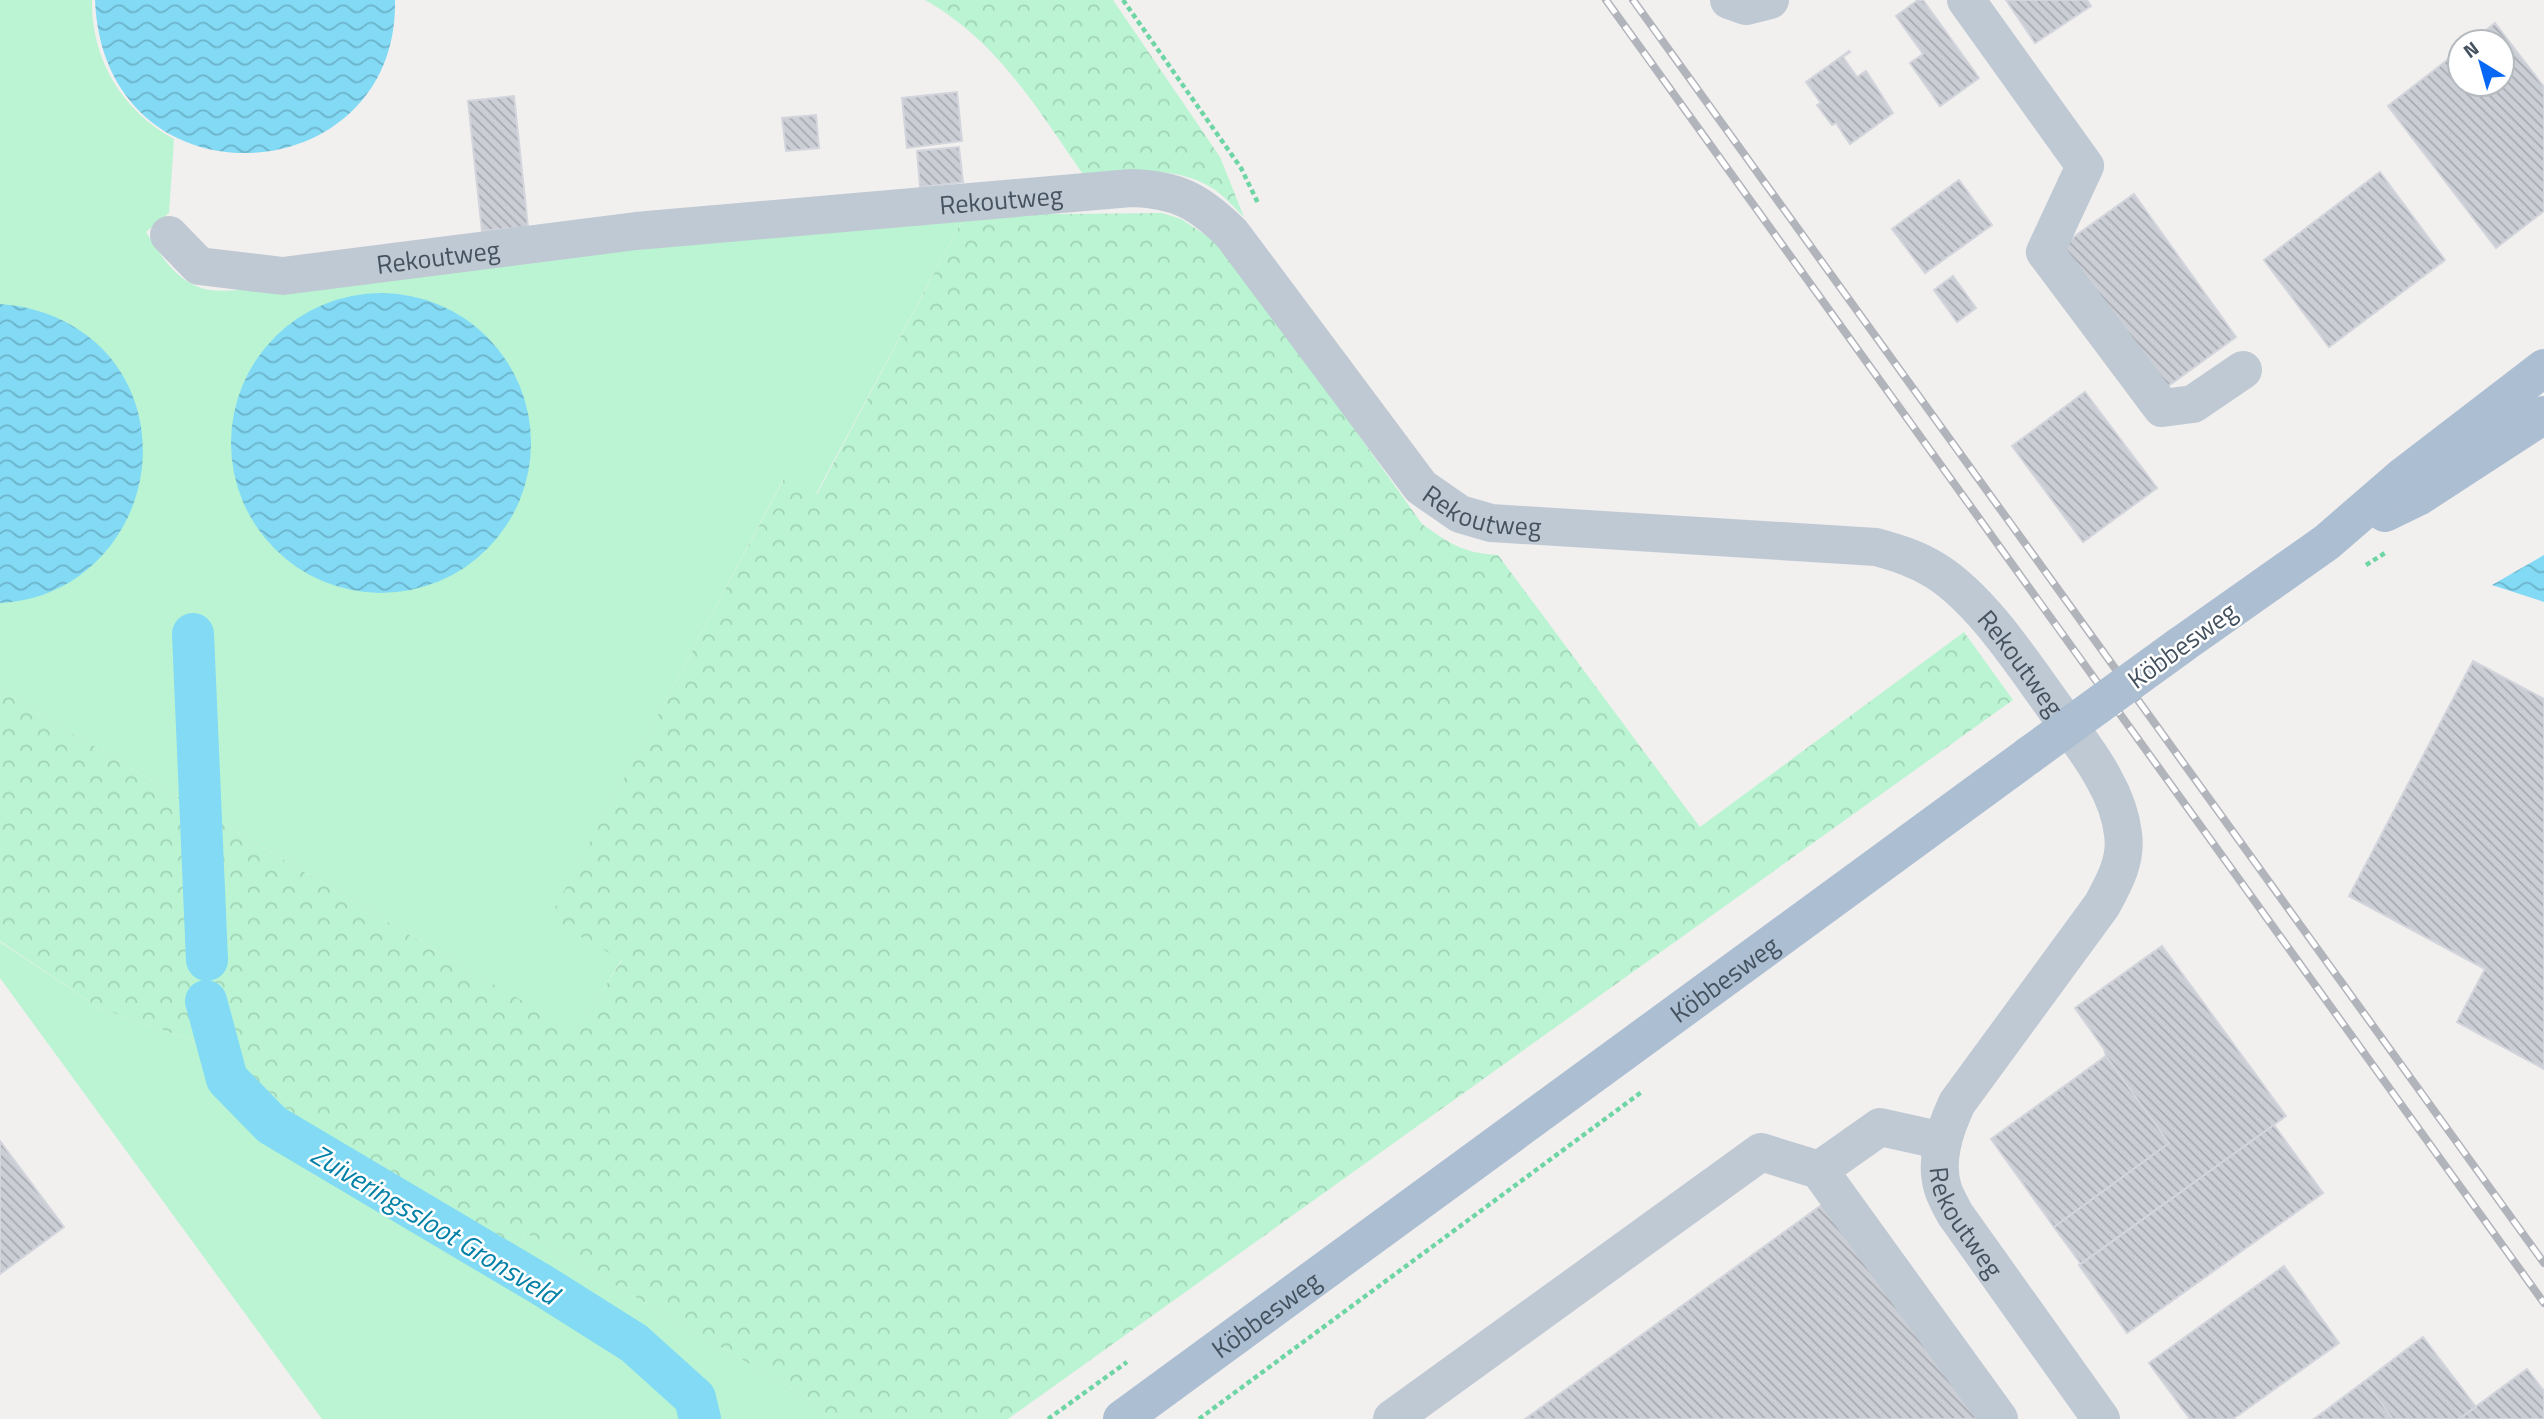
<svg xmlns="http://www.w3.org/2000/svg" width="2544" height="1419" font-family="'Titillium Web',sans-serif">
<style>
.green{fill:#baf4d2}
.forest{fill:url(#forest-crowns)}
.water{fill:url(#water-waves)}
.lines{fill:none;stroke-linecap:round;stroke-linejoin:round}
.canal{stroke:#82daf5;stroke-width:42}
.building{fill:url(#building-back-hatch);stroke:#d3d5dc;stroke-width:2}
.path{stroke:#6ed5a5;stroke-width:4.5;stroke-dasharray:5 3.5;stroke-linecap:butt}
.minor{stroke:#bfc9d3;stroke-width:38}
.major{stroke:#acbed1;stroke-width:38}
.rail-casing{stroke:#b1b4ba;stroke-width:8}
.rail{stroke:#fff;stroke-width:5;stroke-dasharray:16;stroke-linecap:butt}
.major-bridge{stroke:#acbed1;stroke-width:38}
.labels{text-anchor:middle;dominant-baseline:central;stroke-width:5;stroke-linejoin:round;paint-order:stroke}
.street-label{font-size:26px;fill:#45525f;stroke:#fff}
.water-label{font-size:28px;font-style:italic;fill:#0280a6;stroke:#fff}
</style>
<defs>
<pattern id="forest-crowns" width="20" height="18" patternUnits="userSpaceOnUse" patternTransform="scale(1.75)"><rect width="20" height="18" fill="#baf4d2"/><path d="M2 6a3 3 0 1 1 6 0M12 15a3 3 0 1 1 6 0" fill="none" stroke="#a1d3b7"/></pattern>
<pattern id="water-waves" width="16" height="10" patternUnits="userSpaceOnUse" patternTransform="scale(1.75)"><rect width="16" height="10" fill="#82daf5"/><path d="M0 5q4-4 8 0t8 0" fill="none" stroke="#6cb3ca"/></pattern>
<pattern id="building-back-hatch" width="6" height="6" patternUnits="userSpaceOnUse" patternTransform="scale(1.75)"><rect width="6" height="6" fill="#cbced5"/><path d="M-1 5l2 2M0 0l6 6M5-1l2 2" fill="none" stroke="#a7aab0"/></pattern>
</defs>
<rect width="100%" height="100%" fill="#f2efef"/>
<path class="green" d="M0,0H92C91,59 122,111 174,139L169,213L146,232C161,256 178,285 210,290C226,292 244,289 260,289L965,215L816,494L783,480L550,918L622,959L576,1033L438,952L0,690Z
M0,942L99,1008L221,1050L225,1067L274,1132L509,1273L526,1233L816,1403L829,1419H322L0,978Z"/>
<path class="forest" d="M925,0H1113L1220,157L1244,217C1234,207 1223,195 1212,188C1173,164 1127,172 1085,177C1037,109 999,42 925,0Z
M1162,213L1181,219L1213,240L1274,316L1422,524C1450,544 1463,553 1498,555L1700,827L1964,632L2013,700L1008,1419H829L816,1403L526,1233L509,1273L274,1132C247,1109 229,1085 221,1050L99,1008L0,941V690L438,952L576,1032L622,960L549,919L784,479L817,494L965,215Z"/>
<path class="water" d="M95,0H395C399,194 104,214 95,0Z
M231 443a150 150 0 1 1 300 0a150 150 0 1 1-300 0Z
M0,304C25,306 49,312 71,325C166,379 165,514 79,576C57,592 28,602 0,603Z
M2544,555V602L2492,585Z"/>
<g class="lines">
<path class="canal" d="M193,634L207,960
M206,1001L227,1079L272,1125L542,1285L634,1343L695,1398L700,1419"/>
</g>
<path class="building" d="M1918,0H1923L1979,78L1940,106L1910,63L1923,54L1896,16Z
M2006,0H2087L2091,6L2035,43Z
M2495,23L2544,87V211L2496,248L2388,106L2460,50V84H2502V42H2471Z
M1849,51L1850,52L1843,57L1857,77L1866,71L1893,113L1850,144L1836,123L1832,125L1817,105L1821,103L1806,82Z
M957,92L962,141L907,148L902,98Z
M514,96L528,227L482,231L468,101Z
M816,115L819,148L786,151L782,118Z
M959,147L963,182L920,187L917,151Z
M2380,172L2445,260L2329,347L2264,260Z
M1959,180L1992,225L1925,273L1892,229Z
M2134,194L2236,337L2164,389L2061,246Z
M1953,276L1976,308L1957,322L1934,290Z
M2085,392L2157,488L2083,542L2012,446Z
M2473,661L2544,699V1069L2457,1022L2485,969L2349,896Z
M2162,946L2286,1116L2081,1264L2054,1227L2169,1143L2106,1056L2104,1049L2075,1008Z
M2106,1056L2169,1143L2054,1227L1991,1139Z
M2274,1125L2323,1193L2127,1333L2079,1265Z
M0,1141L64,1227L0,1274Z
M1823,1204L1978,1419H1525Z
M2284,1266L2339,1343L2233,1419H2190L2149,1363Z
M2423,1337L2476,1407L2459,1419H2393L2365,1381Z
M2527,1369L2544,1391V1419H2459Z
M2365,1381L2393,1419H2314Z"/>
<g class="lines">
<path class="path" d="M1123,0L1241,168L1258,203
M2366,565L2385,553
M1048,1419L1127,1362
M1199,1419L1643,1091"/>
<g class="minor">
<path d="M1729,0L1746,6L1770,0"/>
<path d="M1966,0L2085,166L2045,252L2162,408L2193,404L2243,370"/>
<path id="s1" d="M169,235L199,266L283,276L636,231L1131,188C1177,189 1200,202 1232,234L1421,487L1460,514L1491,523L1876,547C1898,553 1917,559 1936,571C1982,600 2023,664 2055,708C2072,731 2091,754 2104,779C2113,795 2121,816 2123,834C2127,860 2114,883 2102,905L1957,1103C1945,1129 1934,1160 1943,1189C1946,1198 1951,1206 1955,1214L2101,1419"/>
<path d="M1819,1170L1880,1127L1943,1141"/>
<path d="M1392,1419L1761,1152L1819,1170L1999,1419"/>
</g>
<g class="major">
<path d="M2385,513L2418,497L2544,415"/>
<path d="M2181,645L2327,542L2402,477L2544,368"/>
<path id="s2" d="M1122,1419L2028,756"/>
</g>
<defs>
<path id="rail" d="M1606,0L2544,1303
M1633,0L2544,1263"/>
</defs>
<use href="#rail" class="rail-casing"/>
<use href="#rail" class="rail"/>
<path class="major-bridge" d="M2028,756L2181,645"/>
</g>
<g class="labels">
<g class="street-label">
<text stroke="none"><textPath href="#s1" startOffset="850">Rekoutweg</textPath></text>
<text stroke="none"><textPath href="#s1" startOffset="284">Rekoutweg</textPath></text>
<text stroke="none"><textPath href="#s1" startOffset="1479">Rekoutweg</textPath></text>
<text transform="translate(2182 645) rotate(-36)">Köbbesweg</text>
<text stroke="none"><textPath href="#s1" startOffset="2067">Rekoutweg</textPath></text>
<text stroke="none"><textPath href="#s2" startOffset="746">Köbbesweg</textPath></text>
<text stroke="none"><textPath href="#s1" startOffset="2718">Rekoutweg</textPath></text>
<text stroke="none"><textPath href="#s2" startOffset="178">Köbbesweg</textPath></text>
</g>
<g class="water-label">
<text transform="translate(435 1224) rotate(31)">Zuiveringssloot Gronsveld</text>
</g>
</g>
<g transform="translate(2481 63) rotate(323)"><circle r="33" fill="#ffffff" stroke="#b5babf" stroke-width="2"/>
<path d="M0-5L12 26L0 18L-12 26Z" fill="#0768f5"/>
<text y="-10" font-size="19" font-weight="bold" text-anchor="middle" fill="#45525f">N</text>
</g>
</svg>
